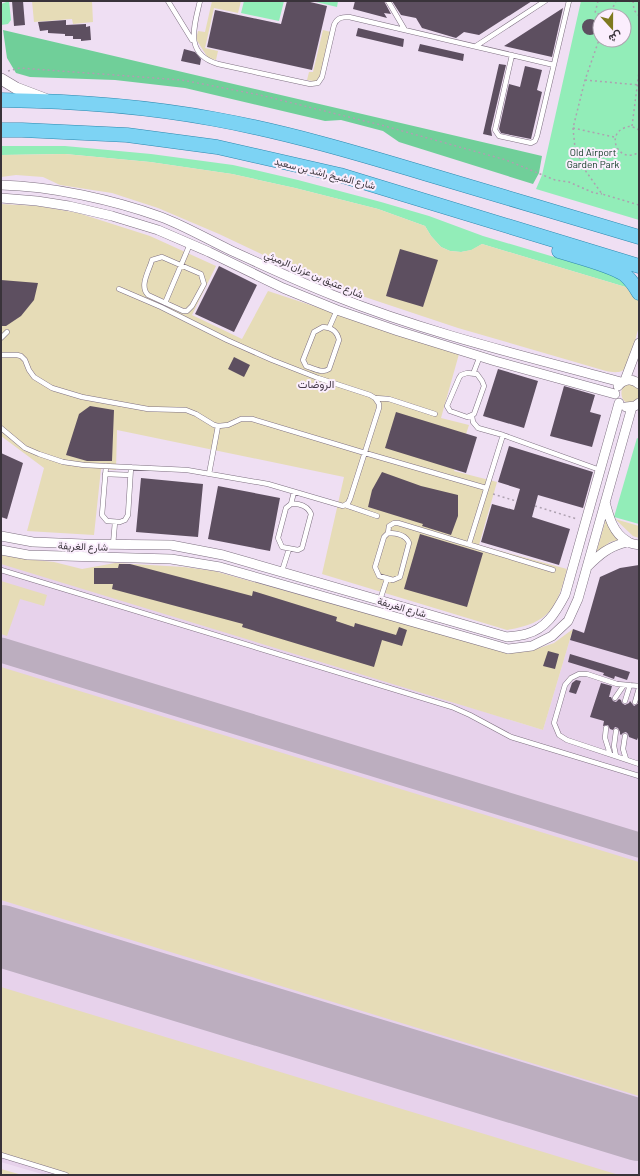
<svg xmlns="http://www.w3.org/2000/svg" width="640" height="1176" font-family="Barlow,Vazirmatn,sans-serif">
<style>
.built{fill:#e7d2eb}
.green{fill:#92edb8;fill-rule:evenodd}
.forest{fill:#70cf99}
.sand{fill:#e6dcb7}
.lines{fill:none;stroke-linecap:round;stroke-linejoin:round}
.taxiway{stroke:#bcaebf;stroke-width:25}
.runway{stroke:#bcaebf;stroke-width:62}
.building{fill:#5d4f60}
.service-casing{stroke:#7e7081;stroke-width:5.5}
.minor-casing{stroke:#7e7081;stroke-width:10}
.tertiary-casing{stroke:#7e7081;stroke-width:12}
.primary-casing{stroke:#2d88ae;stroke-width:15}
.path{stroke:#ada1b0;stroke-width:1.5;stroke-dasharray:2 3;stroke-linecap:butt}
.service{stroke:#fff;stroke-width:4.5}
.minor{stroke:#fff;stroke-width:9}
.tertiary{stroke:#fff;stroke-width:11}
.primary{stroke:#7dd3f4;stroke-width:14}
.labels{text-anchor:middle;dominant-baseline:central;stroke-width:4;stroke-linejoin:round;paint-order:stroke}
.park-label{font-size:10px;fill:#0f3823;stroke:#fbeefd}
.street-label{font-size:10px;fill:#39333a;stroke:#fbeefd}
.neighbourhood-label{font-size:11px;fill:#453948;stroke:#fbeefd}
</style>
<rect width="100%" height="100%" fill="#efdff3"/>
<path class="built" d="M1,562L543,730L573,629L639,648V1175H45L1,1162Z"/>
<path class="green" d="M9,1L11,20L8,24L1,25V4Z
M244,1H284L279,21L241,13Z
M312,1H338L337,7Z
M581,1H639V220L536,189L542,175ZM600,16H624V40H600Z
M1,146H65L151,154L233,165L298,180L381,202L429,216L483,236L639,282V291L482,244L472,250L461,252L450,251L441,247L431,236L425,226L378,209L295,188L232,174L150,162L65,154L1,155Z
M637,438L639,439V524L614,517Z"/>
<path class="forest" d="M3,30L542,156L539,173L533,184L399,142L383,131L341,120L325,121L185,88L115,80L30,77L16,73L7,58Z"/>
<path class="sand" d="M32,1H92L93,22L73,24L72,19L34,22Z
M212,1H241L238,13L214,8L205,48L218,51L216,60L208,58L196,39L198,31L205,32Z
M323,30L331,32L319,82L307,80L309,72H313Z
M65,154L150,162L232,174L295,188L378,209L425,226L431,236L441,247L450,251L461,252L471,250L482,244L639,291V330H638C635,339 630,366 622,371C617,373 611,372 606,371L458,328L341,289L314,279L219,234L158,208L112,193L60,185L43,177L16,175L1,177V155Z
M1,204L38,206L78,213L150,236L216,266L192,315L242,339L268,291L459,354L441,418L469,425L454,471L497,482L479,545L567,569C557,609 549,623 507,630L322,574L344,477L117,430L116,470L101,469L94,535L27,531L44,468L1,436Z
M639,383V401C636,402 632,403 629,403C620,402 620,390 624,384Z
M606,519L623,539L610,542L596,553Z
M615,519L639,526V538L633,536Z
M1,555L25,559L54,562L82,569L115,563L184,567L214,571L506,652L531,651L554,643L573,629L543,730L1,564Z
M1,581L47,595L44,606L20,599L7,636L1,634Z
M1,667L639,862V1096L1,900Z
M1,987L619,1175H67L1,1155Z
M1,1169L22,1175H1Z"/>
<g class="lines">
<path class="taxiway" d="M1,650L639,845"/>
<path class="runway" d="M1,936L639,1130"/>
</g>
<path class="building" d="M12,1H23L25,25L14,26Z
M287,1H306L327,6L312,70L207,47L215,10L281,24Z
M355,1H384L391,14L384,13L387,18L353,9Z
M392,1H532L479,35L464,32L456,38L422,28L416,18L401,15Z
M563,8L552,57L504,46Z
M582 27a8 8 0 1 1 16 0a8 8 0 1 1-16 0Z
M66,20V25L86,24V27L90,26L91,40L81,41V39H73V36H65V34L48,33V30L40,31L38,22Z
M358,28L404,39L403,47L356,36Z
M420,44L464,54L463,61L418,51Z
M184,49L195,52L201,59L200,65L181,61Z
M499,64L506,65L491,129L492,136L483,134Z
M525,66L542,70L537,90L542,92L531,139L501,133L499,129L509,84L520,87Z
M400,249L438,260L423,307L386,296Z
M219,266L257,285L234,332L195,314Z
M1,280L38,283L34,300L21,316L6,326H1Z
M234,357L250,365L244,377L228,369Z
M498,369L538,381L524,428L483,416Z
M564,386L595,395L590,412L601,415L592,447L550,436Z
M90,406L114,410L112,461H87L66,455L79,414Z
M396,412L477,437L466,473L385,448Z
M509,446L593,472L583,508L538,495L532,517L570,529L559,565L481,542L492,504L514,510L520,489L498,482Z
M1,453L23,463L7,519L1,517Z
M382,472L421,486L458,495V516L451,535L422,526L423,524L368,507L372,490Z
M141,478L203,484L198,537L136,532Z
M218,486L280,498L270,551L208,539Z
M420,534L483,553L467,607L404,589Z
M119,564H130L252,596L253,591L337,617L336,621L354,627L355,623L396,635L399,627L407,630L402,646L382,640L374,667L242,627L243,624L112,589L113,584H94V568H118Z
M639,565V660L570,640L573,629L584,633L600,577L620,568Z
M548,651L559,654L555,669L543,666Z
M570,654L630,672L627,680L615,676L614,679L603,675L604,673L568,662Z
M576,680L581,681L576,694L569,692L572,683Z
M601,683L612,686L609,697H611L613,701L616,702L619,699L621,700L622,703L625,705L629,703L630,701L634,706L639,703V735L637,740L629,737L628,734L626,732L623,733L621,735L620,734V732L618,728L615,727L613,730L610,729L608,725L603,726L604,721L590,717Z"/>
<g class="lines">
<defs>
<path id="service" d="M168,1L192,40
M200,1C194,27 184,54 218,64L310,84L318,83L322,77L334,25C337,18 341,17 349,17L554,65
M388,1L405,30
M476,46L545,1
M512,55L495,130L499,136L531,143L535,141L537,136L569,1
M162,257L201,274L204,284L192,306L187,311H183L148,295C139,286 149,271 152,260Z
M119,289L161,307L227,340L272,360L318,378L370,395L375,398L389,399L435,414
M165,303L190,244
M323,327C332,328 337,331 339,340L329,369C322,374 313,368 306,366L303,360L314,332Z
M329,328L337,310
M1,338L7,332
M1,355H17L21,356L25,360L29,370L34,377L52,388L82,397L148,409L186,410L196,414L214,425L218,426L228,425L241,419H252L365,453L486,488
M467,373L477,374L482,381L484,386L474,414L467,417L450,411L447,406L459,378L461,375Z
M473,374L480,356
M472,416L473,422L478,428L503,435L600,470
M1,428L25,448L39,454L63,462L84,465L187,470L268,484L343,506L348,503L350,499L379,408V404L375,398
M106,466L102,515L107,521L120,522L125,520L128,515L131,467
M105,474L130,475
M209,474L218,426
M291,504C299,503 308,506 311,514L302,548L298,550L282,547L278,538L286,508Z
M291,504L294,492
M345,505L377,516
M388,533L389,526L394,523H398L553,570
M388,533C396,533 406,535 409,543L400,577L393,580L379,576L375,567L384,537Z
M469,544L503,435
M113,545L115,522
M1,570L452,707L470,715L511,737L639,776
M282,571L289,549
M380,600L387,579
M639,686L617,684L587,674H579L571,678L565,685L554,723L559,735L567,740L639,764
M615,698L624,685
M625,701L630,685
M635,702L639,688
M606,728L605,738L610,754
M616,731L614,746L616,756
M625,736L623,749L626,759
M1,1155L66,1175"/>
<path id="minor" d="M1,185C51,186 114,200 161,217C185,226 207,239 230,250C265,266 299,282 335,296C427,333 525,356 621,382
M1,198L37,201L69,206L112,216L158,230L209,252L283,288L337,310L398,331L495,361L615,394
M625,380L639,343
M618,386C624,379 632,378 639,384
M626,407L635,406L639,403
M605,502C609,517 613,533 627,541C630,544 635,544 639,545
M1,536L33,542L84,544L171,545L223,555L507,637C513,636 520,636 526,634C546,629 556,612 565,595L619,403
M1,550L28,555L171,559L220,567L508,649L532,646L552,636L568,621L578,599L632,407
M587,567C600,554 608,547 627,542"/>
<path id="tertiary" d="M1,79L16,88L45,99"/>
<path id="primary" d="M1,100C72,101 144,106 214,119C286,132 357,153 427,174C498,195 568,216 639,237
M1,130H22L127,135L217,147L340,175L639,266
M559,251C578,257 608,264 624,274C630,279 635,286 639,293"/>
</defs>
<use href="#service" class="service-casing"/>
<use href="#minor" class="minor-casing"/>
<use href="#tertiary" class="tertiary-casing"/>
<use href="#primary" class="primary-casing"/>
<path class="path" d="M598,1L595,13L606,16
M628,1L633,2
M633,1L634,10L639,16
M609,16L616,1
M600,37L585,80L573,128L575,148L585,170L602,194L639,205
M8,71L20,68L182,80L260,95L381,125L506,160L555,180L569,182L594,193L602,194
M585,80L639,85
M632,126L639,72
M573,128L614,137
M639,130C634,127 629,125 624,128C605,136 620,165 639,152
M493,494L516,501
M535,506L577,519"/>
<use href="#service" class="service"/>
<use href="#minor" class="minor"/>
<use href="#tertiary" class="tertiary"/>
<use href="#primary" class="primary"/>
</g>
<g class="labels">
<g class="park-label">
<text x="593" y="152">Old Airport<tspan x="593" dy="12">Garden Park</tspan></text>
</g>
<g class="street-label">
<text transform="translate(325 173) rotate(14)">شارع الشيخ راشد بن سعيد</text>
<text transform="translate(314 274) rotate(23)">شارع عتيق بن عزران الرميثي</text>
<text transform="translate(83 546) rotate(2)">شارع الغريفة</text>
<text transform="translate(402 607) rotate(16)">شارع الغريفة</text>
</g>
<g class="neighbourhood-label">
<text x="316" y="383">الروضات</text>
</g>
</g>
<rect width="640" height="1176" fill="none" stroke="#39333a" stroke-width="4"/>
<g transform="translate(612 28) rotate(159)"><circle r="19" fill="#fbeefd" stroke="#ada3af"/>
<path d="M0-3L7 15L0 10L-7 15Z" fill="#7e791f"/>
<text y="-6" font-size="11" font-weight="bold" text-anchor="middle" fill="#39333a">ش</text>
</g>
</svg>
